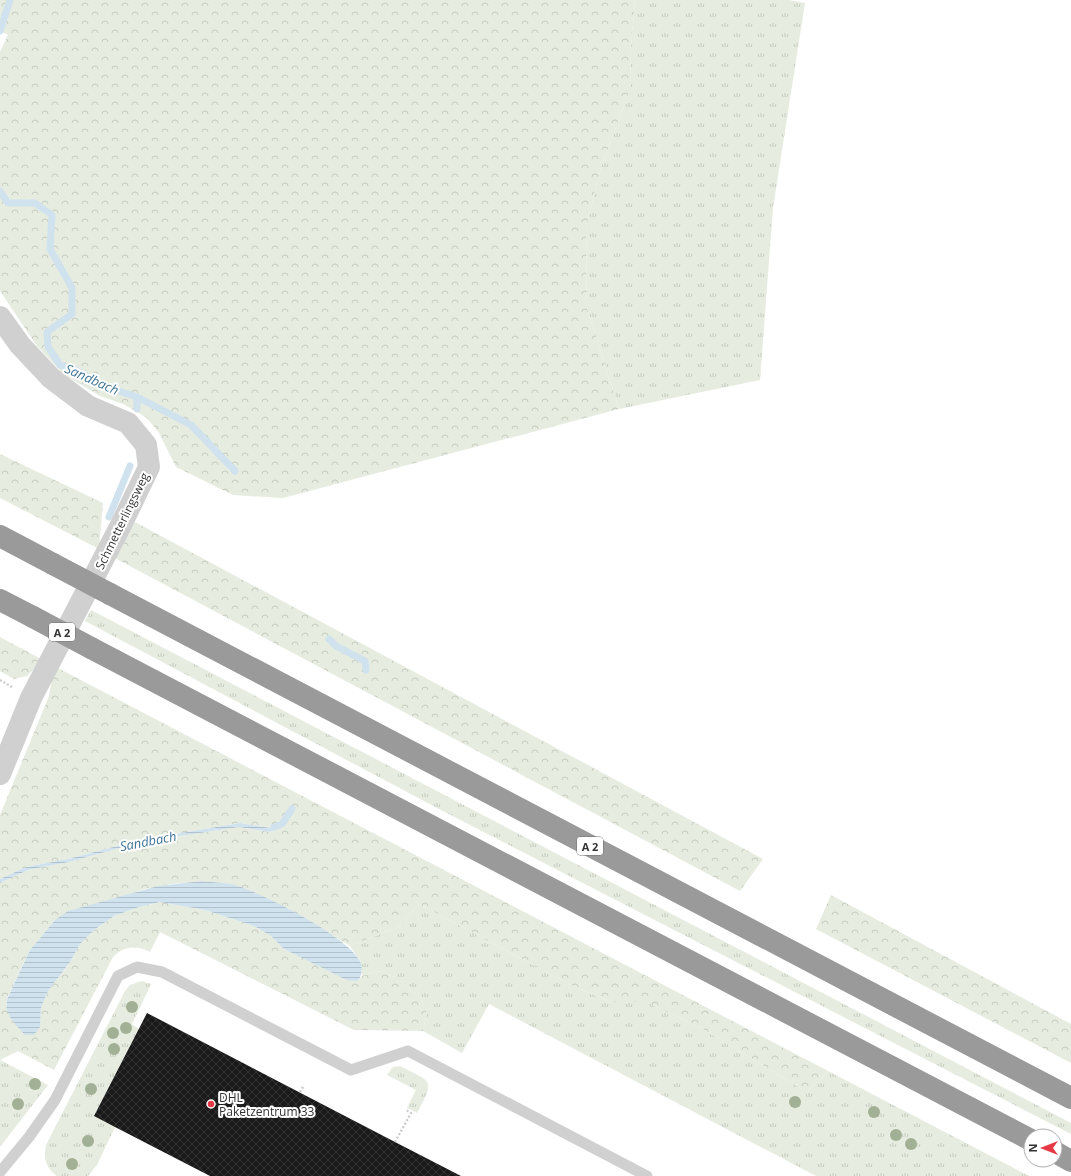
<svg xmlns="http://www.w3.org/2000/svg" width="1071" height="1176" font-family="'Open Sans',sans-serif">
<style>
.grass{fill:url(#grass-tufts)}
.forest{fill:url(#forest-crowns)}
.water{fill:url(#water-rules)}
.lines{fill:none;stroke-linecap:round;stroke-linejoin:round}
.stream{stroke:#cfe2ee;stroke-width:7}
.building{fill:url(#building-cross-hatch)}
.path{stroke:#cdcdcd;stroke-width:2.5;stroke-dasharray:2 2;stroke-linecap:butt}
.lane{stroke:#d0d0d0;stroke-width:11}
.street{stroke:#d0d0d0;stroke-width:22}
.highway{stroke:#9a9a9a;stroke-width:22}
.highway-bridge{stroke:#9a9a9a;stroke-width:22}
.tree{fill:#a2b095}
.poi-dot{fill:#e63946;stroke:#fff;stroke-width:1.5}
.labels{text-anchor:middle;dominant-baseline:central;stroke-width:4;stroke-linejoin:round;paint-order:stroke}
.shield{fill:#fff;stroke:#707070;stroke-width:1}
.shield-label{font-size:11px;font-weight:bold;fill:#333}
.street-label{font-size:12px;fill:#333;stroke:#fff}
.poi-label{font-size:12px;fill:#333;stroke:#fff;text-anchor:start}
.water-label{font-size:13px;font-style:italic;fill:#3f7597;stroke:#fff}
</style>
<defs>
<pattern id="grass-tufts" width="24" height="20" patternUnits="userSpaceOnUse"><rect width="24" height="20" fill="#e6ecdf"/><path d="M3 7l-1-3M5 7V3M7 7l1-3M15 17l-1-3M17 17v-4M19 17l1-3" fill="none" stroke="#c6cbc0"/></pattern>
<pattern id="forest-crowns" width="20" height="18" patternUnits="userSpaceOnUse"><rect width="20" height="18" fill="#e6ecdf"/><path d="M2 6a3 3 0 1 1 6 0M12 15a3 3 0 1 1 6 0" fill="none" stroke="#c6cbc0"/></pattern>
<pattern id="water-rules" width="6" height="5" patternUnits="userSpaceOnUse"><rect width="6" height="5" fill="#cfe2ee"/><path d="M0 2.5h6" fill="none" stroke="#b2c2cd"/></pattern>
<pattern id="building-cross-hatch" width="8" height="8" patternUnits="userSpaceOnUse"><rect width="8" height="8" fill="#1a1a1a"/><path d="M0 0l8 8M0 8l8-8" fill="none" stroke="#333"/></pattern>
</defs>
<rect width="100%" height="100%" fill="#fff"/>
<path class="grass" d="M635,0H789L805,3L773,208L760,380L619,409L587,308L586,227L601,167L630,90L631,47Z
M91,610L1071,1123V1134L439,809L85,621Z
M419,904L573,986L611,1002H646L703,1029L807,1092L828,1071L1029,1176H816L489,1004L462,1053L423,1031L427,1013L421,999L395,977L377,971L362,976L361,962L350,946L398,927Z
M142,981L151,984L132,1024L139,1029L94,1116L115,1127L97,1165L88,1176H57C46,1168 43,1159 46,1145L125,991L130,985Z
M0,1060L48,1085L0,1147Z
M400,1066C433,1083 435,1079 417,1113L407,1108L416,1090L387,1075L393,1067Z"/>
<path class="forest" d="M0,0H635L631,47L630,90L601,167L586,227L587,308L619,409L283,498L233,495L176,467L159,433L147,418L123,404L100,396L63,374L37,346L0,291V52L8,35L0,31Z
M0,454L103,503L99,549L0,498Z
M135,522L763,859L740,891L111,556Z
M0,637L43,660L27,676L14,679L0,671Z
M54,666L828,1071L807,1092L703,1029L646,1002H611L573,986L419,904L398,927L350,946L289,909L202,881L172,884L145,889L55,920L30,950L7,998L6,1005L40,1027L41,1008L48,991L70,962L80,944L94,930L114,916L139,907L161,902L205,910L254,926L271,936L284,949L358,981L362,976L377,971L395,977L421,999L427,1013L423,1031L354,1030L160,932L150,952C137,945 124,946 113,957L54,1070L18,1051L0,1060V883L28,870L69,862L141,842L239,827L270,832L283,825L292,810L290,809L280,823L270,828L240,823L140,840L68,859L26,867L0,879V815L49,696Z
M831,895L1071,1024V1063L816,929Z"/>
<path class="water" d="M240,823L270,828L280,823L283,825L270,832L239,827L141,842L69,862L28,870L0,883V879L26,867L68,859L140,840Z
M202,881C214,883 230,882 241,887C269,897 347,936 360,961C363,967 362,976 358,981L347,980L284,949L271,936L254,926L205,910L160,902L139,907L114,916L94,930L80,944L70,962L48,991L41,1008L40,1027L34,1035H25C15,1024 4,1015 7,999L30,950L55,920L68,911L158,886Z"/>
<g class="lines">
<path class="stream" d="M0,31L10,0
M0,191L8,203H35L52,215L50,249L72,288V314L47,332L48,347L60,365L74,369L109,388L137,397L191,425L235,471
M137,397V409
M109,517L130,466
M329,639L336,646L365,661L366,670
M274,827L282,824L292,809"/>
</g>
<path class="building" d="M147,1013L395,1142L461,1176H210L115,1127L94,1116Z"/>
<g class="lines">
<path class="path" d="M0,680L12,687
M300,1092L304,1085
M395,1142L411,1113L406,1110"/>
<path class="lane" d="M0,1172L29,1137L55,1100L118,976L137,967L162,972L351,1070L408,1051L647,1176"/>
<path class="street" d="M0,317L20,345L51,378L88,406L128,423L146,445L149,467L121,525L31,698L0,774"/>
<path class="highway" d="M0,536L53,564
M110,594L1071,1098
M0,600L33,617
M91,648L1031,1140
M1055,1152L1071,1161"/>
<path class="highway-bridge" d="M53,564L110,594
M33,617L91,648"/>
</g>
<g class="tree">
<circle cx="132" cy="1007" r="6"/>
<circle cx="126" cy="1028" r="6"/>
<circle cx="113" cy="1033" r="6"/>
<circle cx="114" cy="1049" r="6"/>
<circle cx="35" cy="1084" r="6"/>
<circle cx="91" cy="1089" r="6"/>
<circle cx="795" cy="1102" r="6"/>
<circle cx="18" cy="1104" r="6"/>
<circle cx="874" cy="1112" r="6"/>
<circle cx="896" cy="1135" r="6"/>
<circle cx="88" cy="1141" r="6"/>
<circle cx="911" cy="1144" r="6"/>
<circle cx="72" cy="1164" r="6"/>
</g>
<circle class="poi-dot" cx="211" cy="1104" r="4"/>
<g class="labels">
<g class="shield">
<rect x="49" y="623" width="26" height="18" rx="3"/>
<rect x="577" y="837" width="26" height="18" rx="3"/>
</g>
<g class="shield-label">
<text x="62" y="632">A 2</text>
<text x="590" y="846">A 2</text>
</g>
<g class="street-label">
<text transform="translate(122 521) rotate(-64)">Schmetterlingsweg</text>
</g>
<g class="poi-label">
<text x="219" y="1097">DHL<tspan x="219" dy="14">Paketzentrum 33</tspan></text>
</g>
<g class="water-label">
<text transform="translate(92 379) rotate(24)">Sandbach</text>
<text transform="translate(148 841) rotate(-11)">Sandbach</text>
</g>
</g>
<g transform="translate(1043 1148) rotate(270)"><circle r="19" fill="#ffffff" stroke="#adadad"/>
<path d="M0-3L7 15L0 10L-7 15Z" fill="#e63946"/>
<text y="-6" font-size="11" font-weight="bold" text-anchor="middle" fill="#333333">N</text>
</g>
</svg>
